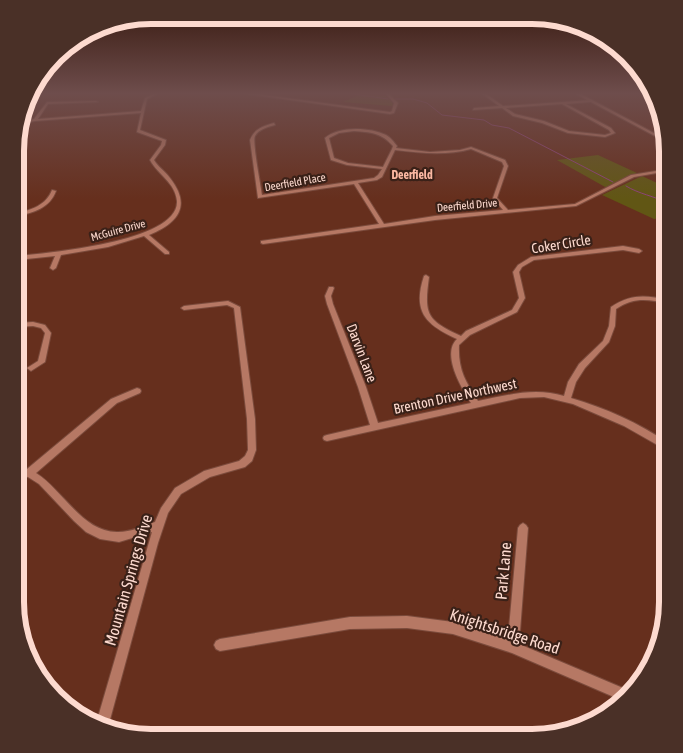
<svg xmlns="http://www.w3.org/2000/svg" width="683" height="753" font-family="'Asap Condensed',sans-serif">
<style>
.green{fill:#615614}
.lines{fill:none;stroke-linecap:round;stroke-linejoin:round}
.stream{stroke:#8e4279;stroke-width:1}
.minor-casing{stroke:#7b4b3c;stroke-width:2}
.tertiary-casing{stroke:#7b4b3c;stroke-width:2}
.minor{fill:#b67864;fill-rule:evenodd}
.tertiary{fill:#b67864;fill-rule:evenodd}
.labels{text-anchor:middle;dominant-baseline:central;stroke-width:4.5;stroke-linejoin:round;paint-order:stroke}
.far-street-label{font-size:11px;fill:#fddacf;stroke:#3a2118}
.far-neighbourhood-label{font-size:12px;font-weight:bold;fill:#fbb8a2;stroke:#3a2118}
.street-label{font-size:14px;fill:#fddacf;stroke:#3a2118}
.near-street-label{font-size:16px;fill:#fddacf;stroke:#3a2118}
.rim{fill:none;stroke:#fddacf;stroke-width:6}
</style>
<rect width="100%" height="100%" fill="#662f1d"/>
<path class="green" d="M359,95L386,96L393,103L392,106L343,102Z
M598,155L637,173L607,188L557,160Z
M642,176L668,188V217L654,219L602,195Z"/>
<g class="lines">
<path class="stream" d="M346,93L388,99
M395,99H413L427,103L442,115L484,120L492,125L509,128L613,182
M626,186C639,194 654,196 668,203"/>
<defs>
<path id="minor" d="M155,93H159L147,99L140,130L166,140L165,145L154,160C158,167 165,171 170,178C192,206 178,223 149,235L169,252V254H165L144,236L108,247L61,255L56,268L53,270L50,268L55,256L17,260V256C46,253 179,242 177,201C175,182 158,175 150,160L161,145L162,141L137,132L141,113L35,121L18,124L19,122L34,119L47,102L96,101L98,102L48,104L38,119L141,111L145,98Z
M240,93H251L390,112L392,111L394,103L385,93H388L398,103L394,113L390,114Z
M485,93L503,106L591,100L590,102L566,104L611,128L615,133L605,137L568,133L542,123L513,116L502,108L473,110L474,108L499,106L481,93ZM562,104L609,130L611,133L605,135L569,131L544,121L515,114L506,108Z
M274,123L275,125C268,127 259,129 255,136C252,142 261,186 262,195L374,178L378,175L382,169L347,165L331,160L325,138C338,126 370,127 386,135C390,137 394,142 397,146L396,148L430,152L460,150L471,147L505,160L508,166L497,198L508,210L575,204L631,175L668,169V171L634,177L576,206L435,220L263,244L261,243V241L379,224L354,184L258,198L250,140C254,129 263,126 274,123ZM354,131C370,132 382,133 393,146L392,149L383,167L348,163L334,158L329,138L339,133ZM471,149L502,162L504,166L493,198L503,210L435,216L384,224L358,183L377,180L382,177L395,150C421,153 446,156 471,149Z
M52,190L56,191C50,208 33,213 17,216V213C32,210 46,205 52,190Z
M623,246L639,249L642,251L639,253L623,250L534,260L522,267L519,272L525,298L517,312L470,335L459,345C458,369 465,381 478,401C508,395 535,387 564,396L568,382L579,364L603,341L609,326L611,307C631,294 645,295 668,300V304C648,299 634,297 616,309L615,326L609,342L585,368L576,382L571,398C605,408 639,423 668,443V451L624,426L573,404L544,397L520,398L327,441L324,440L323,438L324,436L327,435L370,425L358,387L327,304L325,296L329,287H333L334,288L331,296L333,304L366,387L378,423L471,403C462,389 441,354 457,339C426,325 412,312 424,276L426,275L429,277C424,314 426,320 461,336L466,331L512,310L519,298L513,272L518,265L531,257Z
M228,301L240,307L255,419L256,450L252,461L245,467L210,477L181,494L168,513L158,543L108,727L96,724L152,532L119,542L100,539L86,532L74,521L39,484L28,477L16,475V467L27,469L111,399L137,388L140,389L141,391L140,393L117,403L36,473C63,490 83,533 118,532C131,532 144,526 155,522L161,508L175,488L204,471L239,461L245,456L248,450L247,419L234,308L227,305L184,310L181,308L184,306Z
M33,322L45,325L51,333L45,362L31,371L27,368L38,361L45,333L41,328L33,326L17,327V323Z
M523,523L526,525L528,528L519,644L630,691L621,700L512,653L453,634L407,628L350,629L220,651L216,649L214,645L216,641L220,639L350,617L407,616L453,622L508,639L518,528L520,525Z"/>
<path id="tertiary" d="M579,93L667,140L668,143L574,93Z"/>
</defs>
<use href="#minor" class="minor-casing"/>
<use href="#tertiary" class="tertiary-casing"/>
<use href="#minor" class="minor"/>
<use href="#tertiary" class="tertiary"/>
</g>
<linearGradient id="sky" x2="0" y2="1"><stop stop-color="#381a10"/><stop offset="0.47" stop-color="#6e4d4c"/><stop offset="1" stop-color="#6e4d4c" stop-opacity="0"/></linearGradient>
<rect width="683" height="199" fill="url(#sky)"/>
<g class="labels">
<g class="far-street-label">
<text transform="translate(295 182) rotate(-10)">Deerfield Place</text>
<text transform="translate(467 205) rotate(-5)">Deerfield Drive</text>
<text transform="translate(118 230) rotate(-15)">McGuire Drive</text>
</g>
<g class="far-neighbourhood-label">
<text x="412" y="175">Deerfield</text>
</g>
<g class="street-label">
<text transform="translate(561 244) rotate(-9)">Coker Circle</text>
<text transform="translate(362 353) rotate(69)">Darvin Lane</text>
<text transform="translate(455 396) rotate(-12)">Brenton Drive Northwest</text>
</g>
<g class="near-street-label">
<text transform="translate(503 571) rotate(-85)">Park Lane</text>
<text transform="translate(128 580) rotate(-74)">Mountain Springs Drive</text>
<text transform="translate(505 631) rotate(18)">Knightsbridge Road</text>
</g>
</g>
<path d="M0 0H683V753H0ZM151 24H532A127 127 0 0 1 659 151V602A127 127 0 0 1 532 729H151A127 127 0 0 1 24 602V151A127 127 0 0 1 151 24Z" fill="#4a3027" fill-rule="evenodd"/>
<path class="rim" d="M151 24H532A127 127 0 0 1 659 151V602A127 127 0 0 1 532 729H151A127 127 0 0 1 24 602V151A127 127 0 0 1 151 24Z"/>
</svg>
